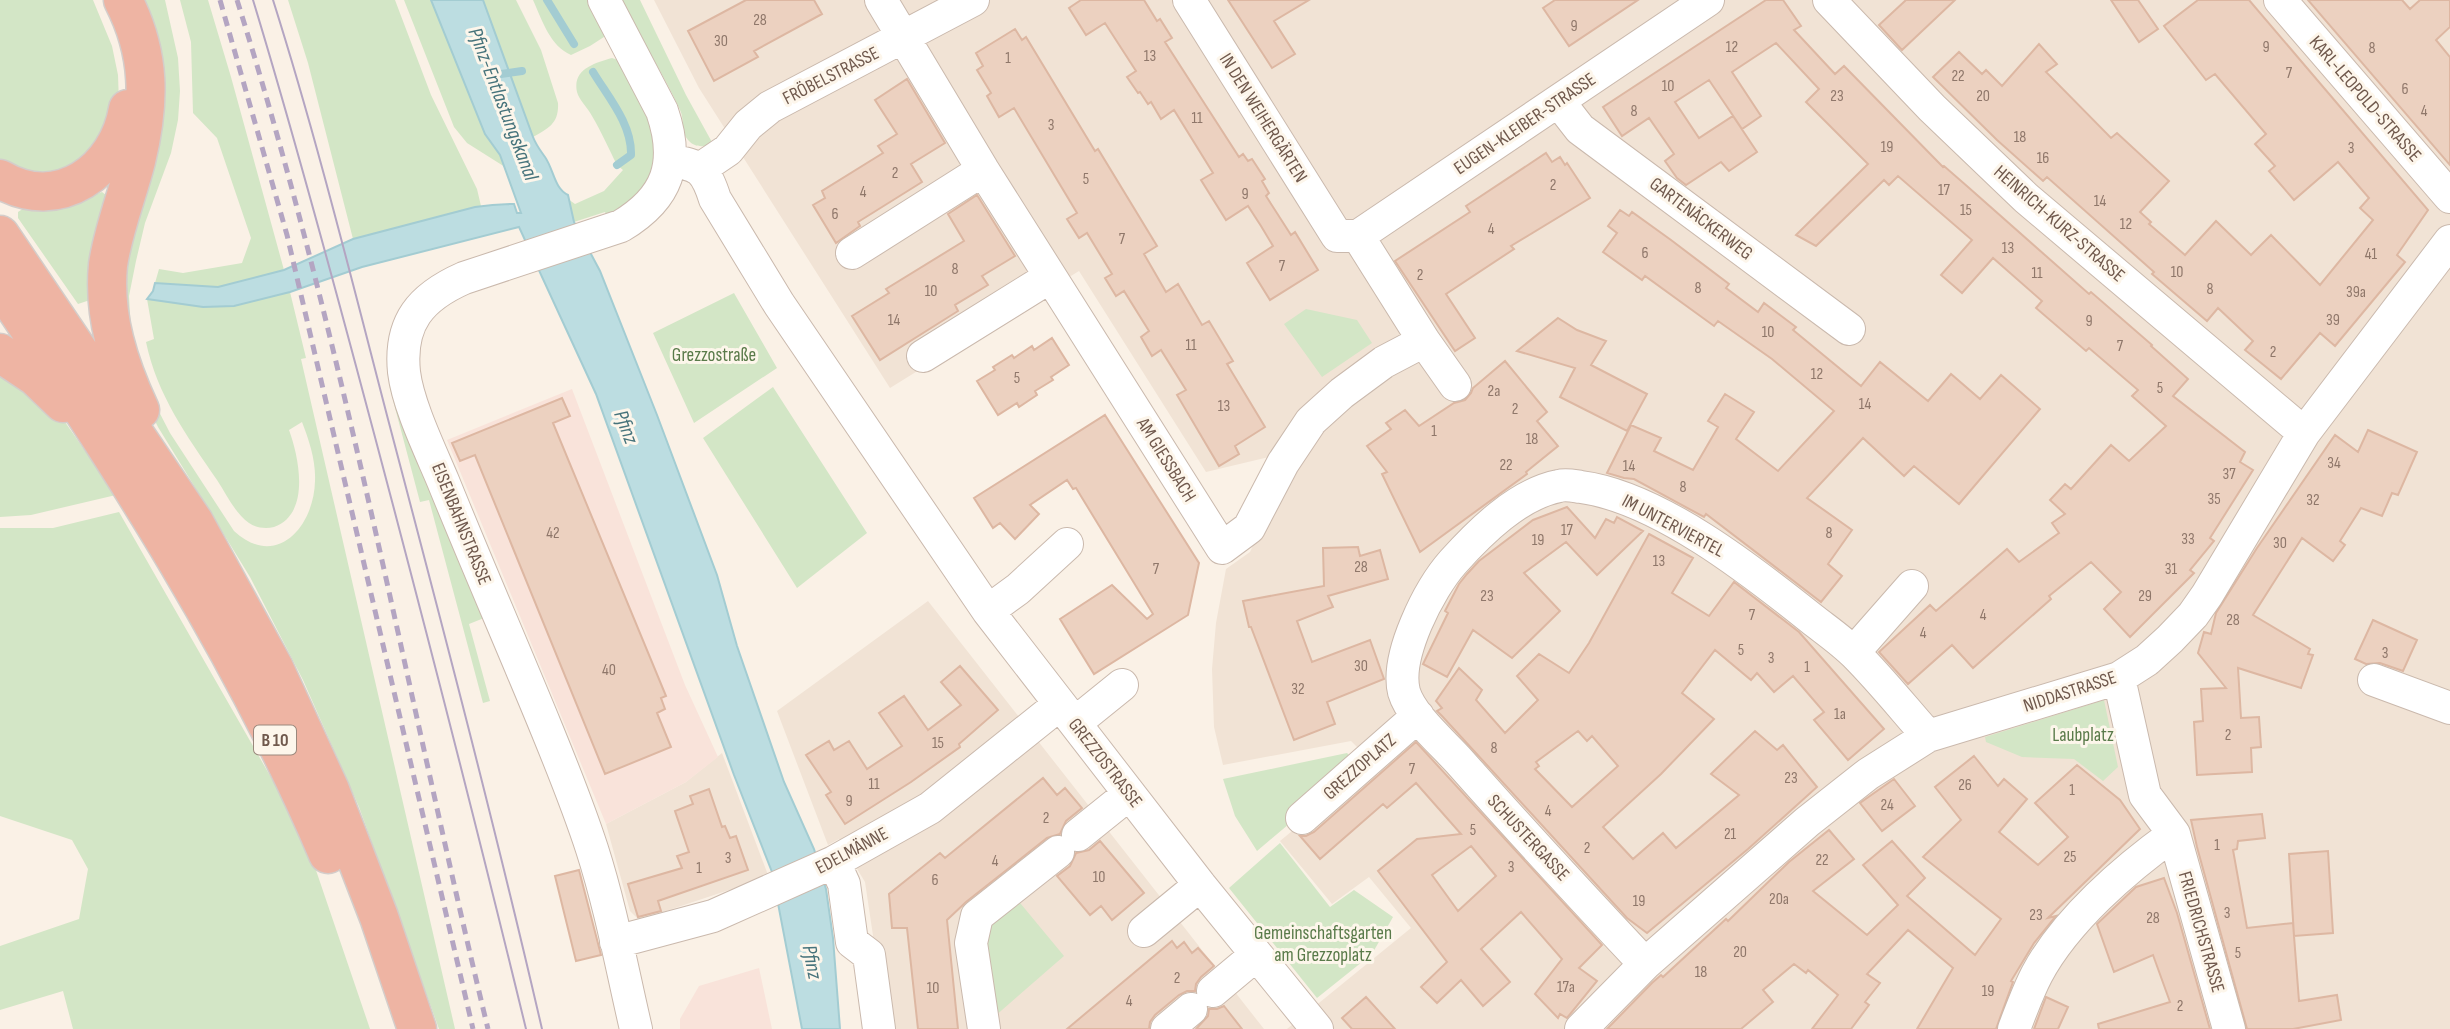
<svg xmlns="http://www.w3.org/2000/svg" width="2450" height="1029" font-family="'Sofia Sans Condensed',sans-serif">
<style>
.residential{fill:#f1e3d5}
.commercial{fill:#f9e3da}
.green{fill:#d3e6c6}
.water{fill:#bcdde1;stroke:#a3ccd2;stroke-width:2}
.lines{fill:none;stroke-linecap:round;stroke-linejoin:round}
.stream{stroke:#a3ccd2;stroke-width:8}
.building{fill:#ecd1c0;stroke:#ddb7a2;stroke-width:2;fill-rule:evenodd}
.minor-casing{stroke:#cab9ad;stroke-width:34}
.highway-casing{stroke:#d4cdca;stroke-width:41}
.minor{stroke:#fff;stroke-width:32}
.highway{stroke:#eeb4a3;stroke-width:38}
.tram{stroke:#b4a5c2;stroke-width:2}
.rail{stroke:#b4a5c2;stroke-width:5;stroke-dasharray:10 7;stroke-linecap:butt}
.labels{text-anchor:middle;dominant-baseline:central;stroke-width:6;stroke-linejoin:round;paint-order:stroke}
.number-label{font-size:16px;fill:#8f776a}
.shield{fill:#fdf6eb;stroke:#9a887c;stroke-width:2}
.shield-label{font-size:18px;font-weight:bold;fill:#70594d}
.street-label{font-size:19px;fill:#70594d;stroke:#fdf6eb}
.park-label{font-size:19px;fill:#597a49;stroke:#fdf6eb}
.water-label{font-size:21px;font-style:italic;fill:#46737b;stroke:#fdf6eb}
</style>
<rect width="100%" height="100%" fill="#faf1e6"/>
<path class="residential" d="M654,0H2450V1029H1287L1411,928L1369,877L1332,904L1280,841L1303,822L1367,757L1351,741L1223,765L1214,727L1212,669L1216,623L1226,569L1250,552L1293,463L1281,454L1206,472L1079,271L890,388L699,88Z
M928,601L1264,1029H887L865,882L839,839L828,845L777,711Z
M722,753L768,875L753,882L639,920L630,911L606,824L686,782Z"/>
<path class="commercial" d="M572,389L685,685L718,757L686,782L606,824L447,440Z
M759,968L772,1029H680V1019L699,986Z"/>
<path class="green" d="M0,0H93L112,46L118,75L119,103L110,134L59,177L0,167Z
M131,0H165L178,58L180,91L178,120L171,153L145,223L136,261L129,296L131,332L155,404L170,433L234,531C276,570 314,527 315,481C316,461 309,440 302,422L289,430C299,457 311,514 274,527C266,529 256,528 249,523C234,512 227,495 217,480C187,436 157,395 146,342L154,339L147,299L203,307L234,306L290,292L306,358L301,359L455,1029H439L359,807L303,680L250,577L158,427L143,397L122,327Z
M180,0H208L231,77L284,270L218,287L155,283L159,269L183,273L242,263L251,238L217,138L193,113L191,42Z
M288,0H395L431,95L477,189L481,206L353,239L308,63Z
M404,0H431L485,134L500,155L505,167L467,143L454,127Z
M483,0H516L541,50L558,103C559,123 549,128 533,137Z
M533,0H588L607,35L590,46L571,55C550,46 542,20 533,0Z
M622,0H640L686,95L713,144C704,147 695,148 688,140C680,131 685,120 680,110C663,72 639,38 622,0Z
M612,58L618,60L651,121L654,135V155L651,172L641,192L634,200L607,217L605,212L574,222L568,199L575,204L604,191L623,170L617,165C609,149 601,131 592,116C588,108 579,100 577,92C572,69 595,63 612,58Z
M102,192L106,195L90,300L78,304L18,218V212L24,208L75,203Z
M734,293L777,368L694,423L653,333Z
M1306,309L1357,320L1372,343L1322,377L1284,324Z
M0,366L41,395L65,422L116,495L31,515L0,517Z
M389,385L419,465L484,618L469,624L490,701L483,703L429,500L420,502Z
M773,387L867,533L797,588L703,438Z
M119,512L304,835L370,1029H73L63,991L0,1010V946L79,919L88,869L72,840L0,816V528H53Z
M2104,700L2118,767L2103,781L2074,759L2022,757L1986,742L1985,737Z
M1347,753L1359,765L1257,851L1235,816L1223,779Z
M1280,843L1330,907L1354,890L1393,917L1372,954L1317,998L1229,888Z
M1016,898L1064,956L994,1017L985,925Z"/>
<path class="water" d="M431,0H483L533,137C536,145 540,150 545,157C554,170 554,188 568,195L574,222L600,271L657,415L717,575L737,646L784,782L814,849L826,889L833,938L840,1029H802L772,872L734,775L596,394L519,227L362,267L290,292L234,306L203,307L147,299L153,291L155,283L218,287L284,270L353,239L475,207C488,205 500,204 514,204L517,213H521L500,155L485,134Z"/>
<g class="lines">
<path class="stream" d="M547,0L574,44
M593,72C608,97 632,124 631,155L617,165
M501,74L522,71"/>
</g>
<path class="building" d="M746,0H814L822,14L754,51L758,57L714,81L688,31Z
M1081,0H1144L1157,21L1160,19L1172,38L1165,42L1199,95L1239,157L1243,154L1248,161L1252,159L1265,179L1262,181L1269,193L1266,196L1291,235L1295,232L1318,270L1270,300L1247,263L1273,246L1261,226L1248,206L1226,220L1201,180L1213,173L1174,110L1161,119L1151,102L1148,104L1140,92L1138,93L1127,77L1136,71L1105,23L1086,35L1069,8Z
M1228,0H1309L1274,21L1295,54L1272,68Z
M1555,0H1638L1569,46L1543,8Z
M1766,0H1783L1801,26L1794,30L1835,74L1844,66L1943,167L1944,166L1968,187L2089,294L2091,292L2152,345L2151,346L2188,379L2173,396L2245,452L2240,462L2253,470L2210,538L2214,541L2190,570L2194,573L2130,637L2104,609L2121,592L2091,562L2049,596L2051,599L1973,668L1952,645L1908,684L1879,652L1930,605L1936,611L2007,549L2019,562L2059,533L2052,523L2065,514L2050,500L2065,484L2071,489L2111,445L2129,461L2166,426L2132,396L2138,390L2089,348L2086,351L2036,308L2042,301L1993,258L1962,293L1941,275L1972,240L1898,176L1889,185L1884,180L1816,246L1796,235L1868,164L1806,102L1819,89L1776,43L1732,72L1761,116L1742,129L1709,80L1675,102L1699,138L1733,116L1757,152L1729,171L1721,162L1686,185L1677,178L1665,161L1674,154L1649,118L1622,136L1603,107Z
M1906,0H1955L1902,50L1879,25Z
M2111,0H2138L2158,29L2139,42Z
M2198,0H2249L2428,210L2397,255L2405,262L2335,346L2320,333L2281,379L2245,350L2253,341L2218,308L2207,321L2152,274L2154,272L2047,177L2043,181L1997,140L1933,77L1959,52L1982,74L1986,70L2002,86L2039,44L2057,64L2046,72L2111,138L2117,133L2169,181L2140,212L2151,222L2149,224L2185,255L2216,221L2251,255L2271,235L2320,285L2373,220L2360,208L2369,198L2338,162L2294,200L2269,171L2275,166L2255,144L2266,134L2215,74L2206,80L2164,26Z
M2308,0H2402L2410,9L2420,0H2450V27L2436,40L2450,57V165Z
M1015,29L1022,40L1026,37L1095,151L1098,149L1157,246L1144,254L1166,292L1178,284L1202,325L1209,321L1233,361L1227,364L1265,427L1235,446L1239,454L1219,466L1177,395L1186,390L1161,350L1152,356L1141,337L1149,331L1124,291L1116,296L1105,278L1112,274L1087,233L1079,238L1067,219L1077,213L1014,108L999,117L987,96L991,93L977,70L983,66L976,53Z
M907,79L945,143L911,164L922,182L858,222L860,226L836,243L813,205L825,198L822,191L883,153L878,146L897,134L875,100Z
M1546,153L1552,162L1560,157L1565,165L1567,163L1590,198L1511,246L1514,249L1446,294L1475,338L1455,351L1395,261L1470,212L1466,206Z
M977,195L1015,256L982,276L988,285L955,305L958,311L880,360L852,316L889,293L886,289L964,241L948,214Z
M1620,210L1629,216L1632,212L1671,240L1729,284L1726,288L1758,312L1764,303L1796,327L1793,330L1861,386L1880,362L1928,401L1951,374L1980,399L2001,375L2040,409L1959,504L1914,466L1904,476L1863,438L1807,498L1852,530L1828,564L1842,576L1821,602L1706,514L1704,517L1634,479L1624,478L1607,473L1631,425L1661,438L1654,451L1693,470L1718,427L1708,421L1725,394L1754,412L1736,439L1778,471L1834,411L1772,359L1718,321L1714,326L1645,276L1642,280L1603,252L1617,233L1608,226Z
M1558,318L1577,330L1606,341L1591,365L1647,394L1627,431L1560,397L1575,368L1517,351Z
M1052,338L1069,365L1051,377L1053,380L1035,391L1037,395L1019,407L1017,403L998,415L977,381L995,370L993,367L1012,355L1014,358L1032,346L1034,350Z
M1505,361L1547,412L1537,421L1558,446L1526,472L1527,474L1420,552L1382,474L1387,472L1367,446L1391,429L1386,423L1405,410L1419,426L1454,403L1465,400L1471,393L1473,388Z
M562,398L570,416L553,423L666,696L661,698L665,709L657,713L671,747L605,774L475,455L460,461L452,443Z
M1105,415L1199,563L1188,615L1094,674L1060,619L1112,585L1147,619L1153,614L1076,488L1073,489L1067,480L1030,505L1039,514L1015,539L1000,523L993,528L974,498Z
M2368,430L2417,452L2398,495L2392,493L2382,516L2361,508L2340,541L2345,545L2333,561L2302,538L2253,615L2310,649L2308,654L2313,655L2301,688L2238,668L2241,718L2259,717L2261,747L2251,748L2252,772L2197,775L2194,722L2203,721L2201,689L2226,688L2198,653L2204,632L2211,634L2216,613L2257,548L2335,435L2358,452Z
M1567,507L1595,538L1606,519L1614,523L1617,517L1643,531L1597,575L1566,542L1524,573L1560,611L1512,658L1473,630L1447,677L1423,664L1448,613L1445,611L1459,584L1467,574L1479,561L1533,520Z
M1649,534L1693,558L1672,593L1709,616L1734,582L1799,632L1884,729L1848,760L1814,720L1824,712L1793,676L1774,692L1757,673L1751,680L1715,650L1682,693L1714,719L1661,774L1603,827L1633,859L1663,833L1676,848L1739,795L1711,774L1755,731L1777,750L1783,745L1817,787L1748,849L1647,933L1627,918L1442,716L1437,711L1442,708L1436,701L1459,668L1482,690L1476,700L1505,733L1538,700L1517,676L1539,654L1569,673L1589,643ZM1578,731L1587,741L1592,736L1618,766L1572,807L1535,769L1539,766L1536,762Z
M1358,547L1360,556L1380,550L1388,579L1328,596L1333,607L1297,621L1312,662L1370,640L1384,679L1327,702L1335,724L1294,740L1251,627H1249L1243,601L1324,586L1323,548Z
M2373,620L2417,640L2403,671L2380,663L2366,664L2355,659Z
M960,666L998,710L959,744L960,747L911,782L845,824L826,795L831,792L806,755L829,741L834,750L849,741L867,769L902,746L879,713L904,696L928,730L961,705L941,682Z
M1416,742L1602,945L1579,968L1597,981L1567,1018L1560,1014L1558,1018L1535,994L1562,959L1521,912L1481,949L1510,982L1483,1006L1461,980L1437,1003L1421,987L1447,962L1378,871L1417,839L1461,834L1416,783L1387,808L1383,804L1320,859L1300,836H1306L1314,832ZM1471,846L1496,876L1458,911L1432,875Z
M1974,756L1998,786L2004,779L2027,799L1999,832L2038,865L2068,837L2035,803L2077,765L2120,800L2140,829L2048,918L2056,916L2034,943L2011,981L2013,982L1996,1029H1917L1953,968L1908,930L1867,974L1880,983L1865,1002L1869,1005L1851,1029H1812L1838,995L1808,970L1806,973L1794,964L1763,990L1773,1002L1741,1029H1607L1652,983L1661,975L1663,977L1726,919L1728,921L1789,862L1829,830L1854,859L1813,891L1867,935L1898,905L1863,865L1892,841L1925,878L1907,896L1975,955L2001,919L1923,857L1961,820L1935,787Z
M1043,778L1057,795L1065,788L1082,808L1066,821L1060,834L1047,838L966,902L947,920L958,1029H918L907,928H892L889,894L940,853L945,858Z
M1894,779L1915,806L1882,831L1860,803Z
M709,789L722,827L725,826L730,838L736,836L748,870L658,901L661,911L638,917L628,884L682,868L677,856L689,852L675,811L693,804L690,796Z
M2262,814L2265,838L2238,841L2237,849L2233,850L2247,928L2293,923L2299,1001L2337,995L2341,1020L2293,1029H2247L2197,847L2191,820Z
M1100,841L1144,893L1112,920L1101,906L1090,915L1057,876L1070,866L1076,853L1089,850Z
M2328,851L2333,933L2294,936L2289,854Z
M579,870L601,955L576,961L555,876Z
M2164,878L2177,913L2210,1029H2099L2098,1024L2170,1002L2153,955L2114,972L2097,924L2136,887Z
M1172,941L1177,948L1184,942L1192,953L1198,948L1214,966L1201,977L1196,984L1195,991H1187L1179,995L1155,1015L1150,1022L1149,1029H1067Z
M1366,997L1395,1029H1352L1342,1018Z
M2046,997L2068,1007L2058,1029H2034Z
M1224,1006L1242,1029H1196L1208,1016L1209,1009H1217Z"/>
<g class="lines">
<defs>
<path id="minor" d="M604,0L662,111C680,163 668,198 621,226L464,278C421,297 399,322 404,372C408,405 430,450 443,481C477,565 513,647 547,730C563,769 579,809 592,849C611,908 622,969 636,1029
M881,0L983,170L1222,548L1249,528L1283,463L1311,421L1342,393L1384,362L1424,341
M1189,0L1337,236H1358L1708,0
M1829,0L1932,108L2026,198L2304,433
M2280,0L2450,197
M1559,102L1580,129L1849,329
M670,161C700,164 706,171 715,199L779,304L988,611L1200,885L1317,1029
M700,169L728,150L748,125L770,107L973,0
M1358,236L1424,341L1455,385
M852,253L983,170
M923,356L1050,277
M988,611L1018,589L1067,544
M1854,652L1912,586
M2119,678L2145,795L2174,834L2229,1029
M2374,680L2450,708
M1075,723L1122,685
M1302,818L1418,716
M1078,835L1129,794
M834,862L844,884L852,942L869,955L879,1029
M1144,931L1200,885
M616,942L713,916L834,862L930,808L1060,704
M1645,964C1582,897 1520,830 1459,761C1443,743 1411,716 1404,692C1395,656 1429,589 1453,562C1480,532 1518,494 1559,486C1566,484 1574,486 1581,487C1658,497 1752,571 1812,619C1826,630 1842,641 1855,654C1881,680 1904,709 1928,736
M1213,991L1256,955
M984,1029L971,943L977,916L1058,852
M1167,1029L1191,1009
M1581,1029L1645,964L1807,822L1868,774L1928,736L2119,678L2147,660L2170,639L2193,615L2207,595L2304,433L2450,241
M2014,1029C2021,1011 2028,991 2037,974C2066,920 2125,869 2174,834"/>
<path id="highway" d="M123,0C151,54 150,103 136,161C127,196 113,230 108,265C103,316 119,365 140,410
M0,179C59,214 118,170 128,109
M0,235L194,522L274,668L330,790L379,917L417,1029
M0,285C121,465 243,654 328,854
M0,353L36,377L63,403"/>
</defs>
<use href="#minor" class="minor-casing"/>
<use href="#highway" class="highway-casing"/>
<use href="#minor" class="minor"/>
<use href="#highway" class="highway"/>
<path class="tram" d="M253,0C290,121 323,243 356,366C415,586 472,807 526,1029
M273,0C317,139 352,281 389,423C442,624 495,826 542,1029"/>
<path class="rail" d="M220,0L287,235L473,1029
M237,0C343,337 405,686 488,1029"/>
</g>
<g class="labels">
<g class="number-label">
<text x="760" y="20">28</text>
<text x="1574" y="26">9</text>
<text x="721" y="41">30</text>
<text x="1732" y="47">12</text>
<text x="2266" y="47">9</text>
<text x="2372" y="48">8</text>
<text x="1150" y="56">13</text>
<text x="1008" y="58">1</text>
<text x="2289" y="73">7</text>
<text x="1958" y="76">22</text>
<text x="1668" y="86">10</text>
<text x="2405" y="89">6</text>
<text x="1837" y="96">23</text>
<text x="1983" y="96">20</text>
<text x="1634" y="111">8</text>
<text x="2424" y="111">4</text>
<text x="1197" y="118">11</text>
<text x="1051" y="125">3</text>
<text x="2020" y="137">18</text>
<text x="1887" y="147">19</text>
<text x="2351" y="148">3</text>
<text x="2043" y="158">16</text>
<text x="895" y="173">2</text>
<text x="1086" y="179">5</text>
<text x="1553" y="185">2</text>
<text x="1944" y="190">17</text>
<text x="863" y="192">4</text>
<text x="1245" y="194">9</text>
<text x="2100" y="201">14</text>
<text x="1966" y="210">15</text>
<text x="835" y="214">6</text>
<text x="2126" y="224">12</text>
<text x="1491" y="229">4</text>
<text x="1122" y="239">7</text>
<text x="2008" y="248">13</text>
<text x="1645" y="253">6</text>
<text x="2371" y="254">41</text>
<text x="1282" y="266">7</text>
<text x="955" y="269">8</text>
<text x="2177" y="272">10</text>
<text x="2037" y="273">11</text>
<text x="1420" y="275">2</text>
<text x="1698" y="288">8</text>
<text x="2210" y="289">8</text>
<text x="931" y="291">10</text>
<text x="2356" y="292">39a</text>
<text x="894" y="320">14</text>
<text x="2333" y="320">39</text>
<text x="2089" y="321">9</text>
<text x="1768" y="332">10</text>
<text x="1191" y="345">11</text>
<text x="2120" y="346">7</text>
<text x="2273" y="352">2</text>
<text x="1817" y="374">12</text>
<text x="1017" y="378">5</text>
<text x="2160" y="388">5</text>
<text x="1494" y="391">2a</text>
<text x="1865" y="404">14</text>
<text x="1224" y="406">13</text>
<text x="1515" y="409">2</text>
<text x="1434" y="431">1</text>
<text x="1532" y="439">18</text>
<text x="2334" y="463">34</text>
<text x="1506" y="465">22</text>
<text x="1629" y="466">14</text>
<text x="2229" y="474">37</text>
<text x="1683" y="487">8</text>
<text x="2214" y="499">35</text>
<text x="2313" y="500">32</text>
<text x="1567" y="530">17</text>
<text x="553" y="533">42</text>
<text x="1829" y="533">8</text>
<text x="2188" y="539">33</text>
<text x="1538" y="540">19</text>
<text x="2280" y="543">30</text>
<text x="1659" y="561">13</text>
<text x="1361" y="567">28</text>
<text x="1156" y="569">7</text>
<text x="2171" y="569">31</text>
<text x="1487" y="596">23</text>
<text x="2145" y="596">29</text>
<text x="1752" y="615">7</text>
<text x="1983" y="615">4</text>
<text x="2233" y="620">28</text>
<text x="1923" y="633">4</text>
<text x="1741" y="650">5</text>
<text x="2385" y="653">3</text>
<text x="1771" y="658">3</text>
<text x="1361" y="666">30</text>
<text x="1807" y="667">1</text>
<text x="609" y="670">40</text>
<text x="1298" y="689">32</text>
<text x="1840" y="714">1a</text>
<text x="2228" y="735">2</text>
<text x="938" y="743">15</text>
<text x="1494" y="748">8</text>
<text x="1412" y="769">7</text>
<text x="1791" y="778">23</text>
<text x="874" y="784">11</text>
<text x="1965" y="785">26</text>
<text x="2072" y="790">1</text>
<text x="849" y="801">9</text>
<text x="1887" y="805">24</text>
<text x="1548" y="811">4</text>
<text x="1046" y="818">2</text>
<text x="1473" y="830">5</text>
<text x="1730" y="834">21</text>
<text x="2217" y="845">1</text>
<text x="1587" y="848">2</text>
<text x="2070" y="857">25</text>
<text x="728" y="858">3</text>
<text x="1822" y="860">22</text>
<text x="995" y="861">4</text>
<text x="1511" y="867">3</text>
<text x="699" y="868">1</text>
<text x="1099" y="877">10</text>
<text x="935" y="880">6</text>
<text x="1779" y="899">20a</text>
<text x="1639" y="901">19</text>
<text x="2227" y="913">3</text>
<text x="2036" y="915">23</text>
<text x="2153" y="918">28</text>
<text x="1740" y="952">20</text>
<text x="2238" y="953">5</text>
<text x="1701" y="972">18</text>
<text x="1177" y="978">2</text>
<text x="1566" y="987">17a</text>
<text x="933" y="988">10</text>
<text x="1988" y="991">19</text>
<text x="1129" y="1001">4</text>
<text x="2180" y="1006">2</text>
</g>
<rect class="shield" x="254" y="725.5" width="42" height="29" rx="5"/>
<g class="shield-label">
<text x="275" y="740">B 10</text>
</g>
<g class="street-label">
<text transform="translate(831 76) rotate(-27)">FRÖBELSTRASSE</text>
<text transform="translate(2365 99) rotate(49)">KARL-LEOPOLD-STRASSE</text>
<text transform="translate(1263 118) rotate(58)">IN DEN WEIHERGÄRTEN</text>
<text transform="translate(1525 124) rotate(-34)">EUGEN-KLEIBER-STRASSE</text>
<text transform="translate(1701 219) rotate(37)">GARTENÄCKERWEG</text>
<text transform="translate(2059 224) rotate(41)">HEINRICH-KURZ-STRASSE</text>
<text transform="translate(1166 460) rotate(58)">AM GIESSBACH</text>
<text transform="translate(461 524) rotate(68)">EISENBAHNSTRASSE</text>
<text transform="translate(1673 526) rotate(28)">IM UNTERVIERTEL</text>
<text transform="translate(2070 692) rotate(-18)">NIDDASTRASSE</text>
<text transform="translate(1105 763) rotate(52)">GREZZOSTRASSE</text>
<text transform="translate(1360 767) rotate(-41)">GREZZOPLATZ</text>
<text transform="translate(1528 838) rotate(47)">SCHUSTERGASSE</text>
<text transform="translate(852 851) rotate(-28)">EDELMÄNNE</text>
<text transform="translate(2201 932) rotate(74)">FRIEDRICHSTRASSE</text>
</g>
<g class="park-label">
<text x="714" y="355">Grezzostraße</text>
<text x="2083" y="735">Laubplatz</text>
<text x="1323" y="933">Gemeinschaftsgarten<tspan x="1323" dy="22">am Grezzoplatz</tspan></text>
</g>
<g class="water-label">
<text transform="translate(503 104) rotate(69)">Pfinz-Entlastungskanal</text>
<text transform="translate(626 427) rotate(69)">Pfinz</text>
<text transform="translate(812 962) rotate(79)">Pfinz</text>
</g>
</g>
</svg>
